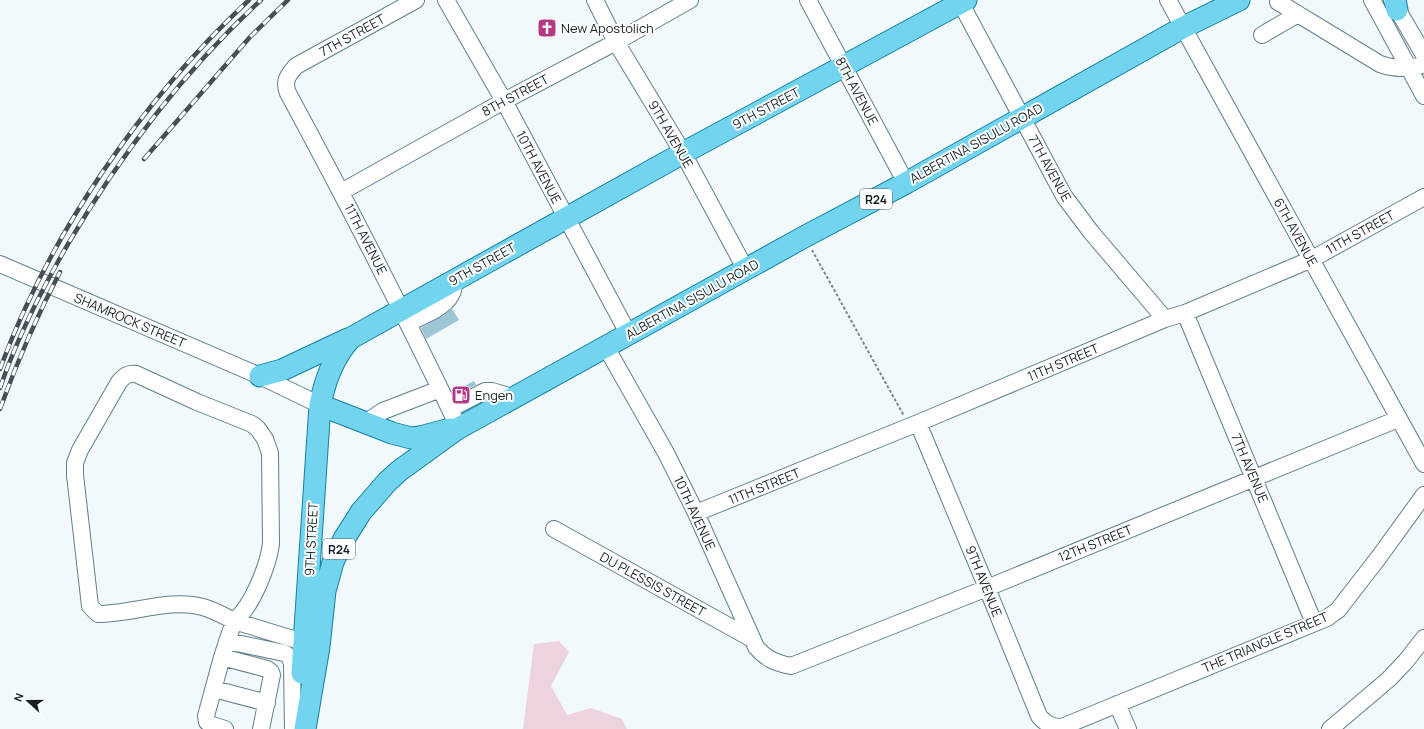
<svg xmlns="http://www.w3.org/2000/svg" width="1424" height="729" font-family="Manrope,sans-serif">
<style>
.green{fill:#edd2df}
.building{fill:#9cc5d5}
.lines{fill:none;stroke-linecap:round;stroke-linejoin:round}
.minor-casing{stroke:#607f8c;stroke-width:18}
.major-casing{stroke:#1482a1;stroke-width:23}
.path{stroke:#7e898d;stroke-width:2;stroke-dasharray:3 2;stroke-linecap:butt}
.minor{stroke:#fff;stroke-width:16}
.major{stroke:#72d4ee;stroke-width:21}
.rail-casing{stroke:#445054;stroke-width:4.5}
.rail{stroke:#fff;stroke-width:3;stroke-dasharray:9;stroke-linecap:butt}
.labels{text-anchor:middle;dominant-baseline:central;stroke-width:4;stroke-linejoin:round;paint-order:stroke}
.shield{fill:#fff;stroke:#5a6467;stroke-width:1}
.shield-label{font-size:12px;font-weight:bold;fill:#142126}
.poi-label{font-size:13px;fill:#142126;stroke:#fff;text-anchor:start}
.street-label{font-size:13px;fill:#142126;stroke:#fff}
</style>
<rect width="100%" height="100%" fill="#f2f9fc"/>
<path class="green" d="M559,641L569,652L551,686L567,715L591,708L622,719L627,729H523L534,644Z"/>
<path class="building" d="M452,309L459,320L426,339L421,328L443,316Z
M474,381L476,385L454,396L452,392Z"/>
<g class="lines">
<defs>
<path id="minor" d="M416,0L296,66C288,75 283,81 288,93C348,204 405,315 459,428
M446,0L504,101L629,335
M595,0L616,42L683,153L746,270
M808,0L906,183
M959,0L1064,196L1091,232L1165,319
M1168,0L1424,464
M1372,0L1424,96
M1392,0L1424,55
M1278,2L1380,64C1396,70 1407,68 1424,65
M1262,35L1298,14
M341,192L504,101L616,42L690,0
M0,264L260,376L320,405
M1185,313L1314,623
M408,323C421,317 445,308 451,295C454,291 454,285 455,279
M606,347L666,453L696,513L756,647C766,659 776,663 791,666L987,588L1398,419
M450,409L485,391H492L515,398
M365,423L383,411L440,389
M918,423L987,588L1039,716C1046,724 1051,727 1062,727L1327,618L1338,610L1379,557L1424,495
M696,513L918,423L1165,319L1185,313L1312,259L1424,197
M554,529L752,639
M234,621L313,645
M227,641L284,653L289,656L292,663L293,729
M222,657L267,669L271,672L272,675L261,729
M214,689L267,703
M1117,704L1128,729
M225,729L212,725L207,722L206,716L222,657L234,621C224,616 214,610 203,607C169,598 133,614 98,614L90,606L75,475V463L80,450L119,382C124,376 128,373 136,374L197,402L252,424L258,429L265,439L270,453L271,544C268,566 252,607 234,621
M1330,729L1389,679L1406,661L1424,638"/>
<path id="major" d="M1395,0L1397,10
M260,376L282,370L348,339
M320,405L392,433L411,438L420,437L450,429
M302,673L320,405C325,380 333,357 351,338L683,153L966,0
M305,729L319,647L325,591L333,562L344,539L361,512L387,482L399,471L457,429L804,237L906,183L1182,28L1239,0"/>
</defs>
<use href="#minor" class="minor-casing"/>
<use href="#major" class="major-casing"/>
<path class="path" d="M812,250L904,416"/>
<use href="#minor" class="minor"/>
<use href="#major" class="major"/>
<defs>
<path id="rail" d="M144,159L250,37L288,0
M0,369C50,233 143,99 249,0
M0,388C17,338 42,289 68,244C121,154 184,71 261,0
M0,409C17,362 37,316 60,272"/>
</defs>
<use href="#rail" class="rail-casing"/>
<use href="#rail" class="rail"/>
</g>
<defs>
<symbol id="church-square" viewBox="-11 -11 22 22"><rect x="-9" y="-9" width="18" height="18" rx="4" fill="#b63784" stroke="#fff"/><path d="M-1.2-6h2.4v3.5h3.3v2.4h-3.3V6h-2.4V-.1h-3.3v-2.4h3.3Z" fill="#fff"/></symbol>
<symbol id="fuel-square" viewBox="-11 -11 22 22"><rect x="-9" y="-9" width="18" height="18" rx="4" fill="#b63784" stroke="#fff"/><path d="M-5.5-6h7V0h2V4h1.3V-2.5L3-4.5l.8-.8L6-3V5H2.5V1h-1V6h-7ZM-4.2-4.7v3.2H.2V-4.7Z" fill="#fff"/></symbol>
</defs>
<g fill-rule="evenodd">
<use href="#church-square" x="536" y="17" width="22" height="22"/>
<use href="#fuel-square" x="450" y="384" width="22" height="22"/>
</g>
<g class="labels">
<g class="shield">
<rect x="860" y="189" width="32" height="20" rx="3"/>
<rect x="323" y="539" width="32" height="20" rx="3"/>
</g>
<g class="shield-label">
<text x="876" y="199">R24</text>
<text x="339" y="549">R24</text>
</g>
<g class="poi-label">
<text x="561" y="28">New Apostolich</text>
<text x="475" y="395">Engen</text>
</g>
<g class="street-label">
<text transform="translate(352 35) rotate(-29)">7TH STREET</text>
<text transform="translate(857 91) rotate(62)">8TH AVENUE</text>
<text transform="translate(515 95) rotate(-28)">8TH STREET</text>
<text transform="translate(766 108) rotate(-28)">9TH STREET</text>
<text transform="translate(671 134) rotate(60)">9TH AVENUE</text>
<text transform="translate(976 143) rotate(-29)">ALBERTINA SISULU ROAD</text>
<text transform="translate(539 167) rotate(62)">10TH AVENUE</text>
<text transform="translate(1050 168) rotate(61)">7TH AVENUE</text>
<text transform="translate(1296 232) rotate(61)">6TH AVENUE</text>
<text transform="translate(1360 232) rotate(-29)">11TH STREET</text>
<text transform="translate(366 239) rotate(63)">11TH AVENUE</text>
<text transform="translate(482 264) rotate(-29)">9TH STREET</text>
<text transform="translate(692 299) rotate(-29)">ALBERTINA SISULU ROAD</text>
<text transform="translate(130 320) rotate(23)">SHAMROCK STREET</text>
<text transform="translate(1063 362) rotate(-23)">11TH STREET</text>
<text transform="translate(1250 468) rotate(67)">7TH AVENUE</text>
<text transform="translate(764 486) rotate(-22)">11TH STREET</text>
<text transform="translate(695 513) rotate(65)">10TH AVENUE</text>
<text transform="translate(311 539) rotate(-87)">9TH STREET</text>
<text transform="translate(1095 543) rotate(-22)">12TH STREET</text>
<text transform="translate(984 581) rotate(68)">9TH AVENUE</text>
<text transform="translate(653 584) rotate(29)">DU PLESSIS STREET</text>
<text transform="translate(1265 642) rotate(-23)">THE TRIANGLE STREET</text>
</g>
</g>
<g transform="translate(28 701) rotate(291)" stroke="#ffffff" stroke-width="3" paint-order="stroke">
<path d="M0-3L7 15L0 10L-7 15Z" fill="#142126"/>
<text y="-6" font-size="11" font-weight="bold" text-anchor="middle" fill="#142126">N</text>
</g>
</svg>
